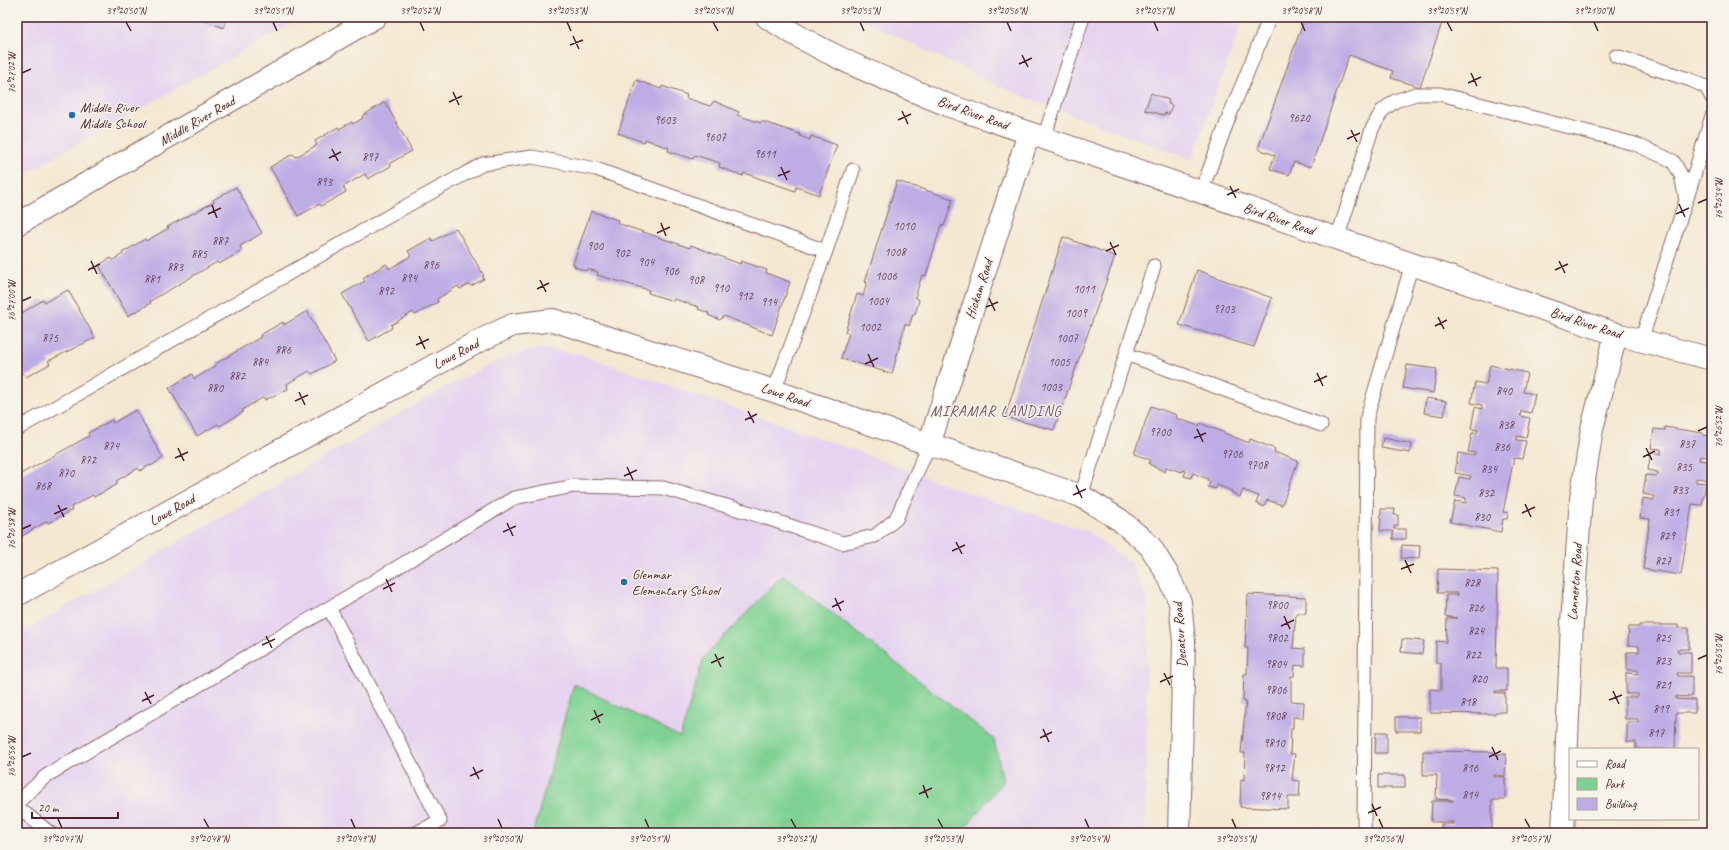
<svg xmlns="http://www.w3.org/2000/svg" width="1729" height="850" font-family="Caveat,sans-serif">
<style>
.built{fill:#e6d3f0}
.green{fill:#7ed192;stroke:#64785e}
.building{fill:#beace5}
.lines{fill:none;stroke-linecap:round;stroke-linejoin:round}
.lane-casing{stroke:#866565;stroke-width:15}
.street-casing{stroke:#866565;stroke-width:24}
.secondary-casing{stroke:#866565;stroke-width:24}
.lane{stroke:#fff;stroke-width:13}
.street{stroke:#fff;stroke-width:22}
.secondary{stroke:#fff;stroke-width:22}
.ticks{fill:none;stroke:#4a1f2b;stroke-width:1.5}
.poi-dot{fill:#1f6fb2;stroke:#f7f3e8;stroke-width:1.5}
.labels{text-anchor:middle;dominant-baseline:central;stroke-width:3;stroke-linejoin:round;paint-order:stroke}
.number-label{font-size:12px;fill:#67425a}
.poi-label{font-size:14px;fill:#4a1f2b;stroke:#f7f3e8;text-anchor:start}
.street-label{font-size:14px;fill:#4a1f2b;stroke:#f7f3e8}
.neighbourhood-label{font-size:15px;letter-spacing:1px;fill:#73506c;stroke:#f7f3e8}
.neatline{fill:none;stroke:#4a1f2b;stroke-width:1.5}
.ticks-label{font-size:10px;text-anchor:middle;fill:#4a1f2b}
</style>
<rect width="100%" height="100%" fill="#f7f3e8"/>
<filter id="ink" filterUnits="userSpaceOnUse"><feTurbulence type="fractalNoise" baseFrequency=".025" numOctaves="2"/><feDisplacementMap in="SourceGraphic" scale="8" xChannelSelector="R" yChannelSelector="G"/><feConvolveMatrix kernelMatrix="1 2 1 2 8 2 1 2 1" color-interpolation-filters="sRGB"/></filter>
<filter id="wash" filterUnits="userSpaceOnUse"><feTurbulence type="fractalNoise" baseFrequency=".012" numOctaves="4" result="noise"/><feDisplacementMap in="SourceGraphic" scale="16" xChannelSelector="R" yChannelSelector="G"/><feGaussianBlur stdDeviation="0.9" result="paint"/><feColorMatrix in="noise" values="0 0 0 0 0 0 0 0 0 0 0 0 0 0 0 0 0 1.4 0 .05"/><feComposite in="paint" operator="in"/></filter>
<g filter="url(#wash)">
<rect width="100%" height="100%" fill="#f4e8d2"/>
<path class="built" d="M17,17H304L17,178Z
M857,17H1244L1192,160L1007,90Z
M542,349L579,354L857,451L950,487L1087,531L1131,563L1148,601L1145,833H17V635L444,388L511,354Z"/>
<path class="green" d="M783,575L994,739L1003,782L961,833H533L574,684L680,737L704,657Z"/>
<g id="blocks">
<path class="building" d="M194,17H228L224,28Z
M1305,17H1444L1420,87L1391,78L1393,71L1349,55L1311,167L1294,162L1289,175L1270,169L1275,155L1258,149Z
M636,80L661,89L662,86L687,95L686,98L710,106L714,101L739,112L737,115L761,123V121L800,134V136L810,140L811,136L837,145L819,195L796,187L795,191L744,173L743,176L719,167L720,163L695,155L693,159L668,151L669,148L645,139L644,142L618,133Z
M1151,93L1169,100L1168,104L1172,105L1169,114L1165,113L1164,115L1145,110Z
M385,102L412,151L390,163L391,166L368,179L365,174L343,187L346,192L321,206L320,204L298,216L270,167L293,154L296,157L317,145L315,141L338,127L339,129L352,122L353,124L363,118L362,116Z
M897,181L953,199L944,226L941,225L926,276L922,275L915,297L919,300L915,314H913L909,326L905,324L892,374L841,358L849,333L845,332L857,294L863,296L867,282H865Z
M236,187L262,233L240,246L242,251L219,264L217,262L150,301L151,303L128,316L99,265L111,258L113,260L123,254L122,253L145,239L146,241L169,228L167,227L214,202L213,200Z
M591,211L618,220L617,223L690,248L691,245L740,264L741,261L767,270L766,273L790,282L772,335L724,316L720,320L708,315L709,313L698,309L699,307L674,299L673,301L648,293L649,290L597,275L598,272L587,269L586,271L575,267V265L573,264Z
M456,228L484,276L482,277L484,279L471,286L469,284L460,289L458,286L437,299L438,302L415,315L413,312L391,325L392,328L369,341L342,294L365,281L363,278L386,264L389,269L411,256L408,251L431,238L433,241Z
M1063,237L1115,256L1054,430L1005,417Z
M1197,270L1272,298L1254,347L1179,325Z
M68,290L95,338L48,361L50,364L26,377L23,373L17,376V316L43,300L45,302Z
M307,311L335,361L312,374L309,371L287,384L288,389L265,400L264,397L242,410L243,412L220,426L218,424L197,436L169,388L192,374L194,379L216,366L215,364L261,337L260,335L283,322L284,325Z
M1407,365L1437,369L1433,393L1403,388Z
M1490,365L1527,373L1523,392L1535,394L1531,413L1521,411L1520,416L1530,418L1526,438L1517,436L1516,440L1526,441L1522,459L1514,458L1503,512L1508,513L1507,519H1503L1501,532L1450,522L1455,501L1466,503V498L1455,496L1459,477L1470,479L1471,476L1455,473L1458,453L1474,456L1475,453L1468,452L1472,433H1477L1478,430L1471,429L1475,407L1482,409V405L1471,403L1475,382L1486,384Z
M1426,398L1446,401L1444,416L1424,413Z
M1151,406L1177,415L1176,418L1199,426L1200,423L1249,443L1250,439L1275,449L1274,452L1298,461L1282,505L1267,500L1264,507L1256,503L1259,496L1243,490L1240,497L1232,493V491L1217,485L1216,489L1208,487L1210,482L1207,481L1208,479L1193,473L1191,478L1184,476L1186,471L1183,470L1182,472L1166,467L1165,472L1149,464L1151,460L1134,454Z
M136,410L163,458L151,466L150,465L140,471L138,468L116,481L118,484L94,497L93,495L71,507L72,510L48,523L47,521L17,539V476L89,436L88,433L112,420L113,423Z
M1665,427L1703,433V435L1712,437L1710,457L1700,456L1699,460L1712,462L1710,480L1696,478V482L1706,483L1702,505L1692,504L1681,575L1643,569L1650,519L1640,518L1643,498L1654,500V496L1643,494L1646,475L1657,476L1658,472L1648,470L1651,452L1661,454V449L1651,448L1654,429L1665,430Z
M1383,438L1412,444L1410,453L1381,448Z
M1381,509H1395L1394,515H1398V526H1394V529H1406V539H1393V531H1380Z
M1402,545L1420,546L1419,559L1401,558Z
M1438,569L1498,571L1496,668H1507V691H1495V693H1505V712H1495V714L1430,713V689L1441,690V663H1436V641L1446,642L1447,618H1457L1445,616L1446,595H1458V593H1437Z
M1248,594L1306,597V613H1296L1293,648L1305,649V666L1295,665L1294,676H1291V701L1304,702L1303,718L1293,717V728H1291L1290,754H1295L1292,780L1300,781L1299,797H1288V809L1240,807L1241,779L1244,780L1245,753H1241L1246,701H1243L1244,674H1247L1248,648H1245Z
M1639,625H1678V628H1689V649H1677L1678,652H1691V673H1677L1678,676H1692V697L1676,696V699L1695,700V713H1676L1675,749H1636V742H1627V722H1638V719H1625V697H1638V694H1626V673L1638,674V670H1627V652H1639V646L1628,645L1629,627H1639Z
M1402,639L1424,641L1422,654L1401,652Z
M1396,717H1420V731H1396Z
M1376,732H1387V753H1375Z
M1423,751L1494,752V754H1506L1505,776L1494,775L1493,777H1505V800H1492V833H1441V824H1453V822H1431L1432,801H1453V800L1436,799L1437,775H1423Z
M1378,775H1405V788H1378Z"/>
</g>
</g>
<g filter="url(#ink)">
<use href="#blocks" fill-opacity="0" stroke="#866565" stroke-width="1"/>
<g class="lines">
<defs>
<path id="lane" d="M1616,56L1691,80L1706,87L1712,98
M1044,138L1083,17
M1201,192L1231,112L1270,17
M1687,198L1712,116
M1337,239L1372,129L1382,111L1395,101L1416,94H1440L1635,144L1673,161L1681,175L1686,200L1641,341
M1126,354L1321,425
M774,391L826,251L853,170
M17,429L410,204L483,164L532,157L596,169L826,251
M1081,496L1154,266
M329,608L440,821L416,833
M17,803L46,776L514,498L574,486L663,488L751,513L842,543L875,536L896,519L929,445
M17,807L50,833
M1364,833L1367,417L1412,264"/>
<path id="street" d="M929,445L1029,133
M17,595L479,341L513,325L553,320L774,391L1081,496L1120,520L1150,546L1168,575L1180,602L1184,642L1179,833
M1563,833L1572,622L1581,499L1592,429L1616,334"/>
<path id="secondary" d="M767,17C824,55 888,80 950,106L1616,334L1712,359
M17,224L375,17"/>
</defs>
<use href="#lane" class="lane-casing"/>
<use href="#street" class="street-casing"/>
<use href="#secondary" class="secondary-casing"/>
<use href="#lane" class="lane"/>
<use href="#street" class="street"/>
<use href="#secondary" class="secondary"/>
</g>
</g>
<path class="ticks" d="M126,22L131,31M273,22L277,31M420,22L424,31M567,22L571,31M713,22L718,31M860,22L864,31M1007,22L1011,31M1154,22L1158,31M1301,22L1305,31M1447,22L1452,31M1594,22L1598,31M573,36L579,49M570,45L583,40M1022,55L1028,67M1019,64L1032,58M22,73L31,69M1471,73L1477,86M1468,83L1481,77M453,92L459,105M449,102L462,96M902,111L908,124M898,120L911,114M1351,130L1357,142M1347,139L1360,133M332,149L338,161M329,158L341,152M781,167L787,180M778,176L790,171M1230,186L1236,198M1227,195L1239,189M1698,203L1707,199M1679,204L1685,217M212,205L217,218M208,214L221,208M1676,214L1689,208M661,223L666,236M657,233L670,227M1110,242L1116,255M1106,251L1119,245M91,261L97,274M1559,261L1565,273M88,270L100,264M1555,270L1568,264M540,280L546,292M537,289L549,283M989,298L995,311M22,301L31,297M986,307L998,302M1438,317L1444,329M1435,326L1447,320M419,336L425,349M416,345L429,339M868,354L874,367M865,364L878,358M1317,373L1323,386M1314,382L1327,376M299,392L305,405M295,401L308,395M748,411L754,423M745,420L757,414M1197,429L1203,442M1698,431L1707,427M1194,438L1206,433M178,448L184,461M1646,448L1652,460M1643,457L1655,451M175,458L188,452M627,467L633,480M624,476L637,470M1076,485L1082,498M1073,495L1086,489M1525,504L1531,517M58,505L64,517M1522,513L1535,507M54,514L67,508M507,523L513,536M22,529L31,525M503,532L516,526M956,542L962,554M952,551L965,545M1405,560L1411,573M1401,569L1414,564M386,579L392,592M383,589L395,583M835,598L841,611M832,607L844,601M1284,616L1290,629M1281,626L1294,620M266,636L272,648M262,645L275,639M715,654L721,667M1698,659L1707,655M711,663L724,657M1164,673L1170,685M1160,682L1173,676M1613,691L1619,704M145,692L151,704M1609,700L1622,695M142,701L154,695M594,710L600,723M591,720L603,714M1043,729L1049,742M1040,738L1052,732M1492,747L1498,760M22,757L31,753M1489,757L1501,751M473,767L479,779M470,776L483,770M923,785L928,798M919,794L932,788M1372,804L1377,816M1368,813L1381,807M58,819L62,828M204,819L209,828M351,819L355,828M498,819L502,828M645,819L649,828M791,819L796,828M938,819L943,828M1085,819L1089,828M1232,819L1236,828M1379,819L1383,828M1525,819L1530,828"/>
<g class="poi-dot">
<circle cx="72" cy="115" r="4"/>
<circle cx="624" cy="582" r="4"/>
</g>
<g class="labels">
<g class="number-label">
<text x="1299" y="118">9620</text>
<text x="665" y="120">9603</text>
<text x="715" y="137">9607</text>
<text x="765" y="154">9611</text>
<text x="370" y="157">897</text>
<text x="324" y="182">893</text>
<text x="904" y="226">1010</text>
<text x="220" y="241">887</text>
<text x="595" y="246">900</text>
<text x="895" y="252">1008</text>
<text x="622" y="253">902</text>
<text x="199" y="254">885</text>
<text x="646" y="262">904</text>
<text x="431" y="265">896</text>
<text x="175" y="267">883</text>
<text x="671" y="271">906</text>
<text x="886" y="276">1006</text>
<text x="409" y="278">894</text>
<text x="152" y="279">881</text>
<text x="696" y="280">908</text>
<text x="721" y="288">910</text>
<text x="1084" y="289">1011</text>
<text x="386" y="291">892</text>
<text x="745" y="296">912</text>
<text x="878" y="301">1004</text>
<text x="769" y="302">914</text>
<text x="1224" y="309">9703</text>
<text x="1076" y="313">1009</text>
<text x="870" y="327">1002</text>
<text x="50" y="338">875</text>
<text x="1067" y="338">1007</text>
<text x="283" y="350">886</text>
<text x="260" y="362">884</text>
<text x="1059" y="362">1005</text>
<text x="237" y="376">882</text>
<text x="1051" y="387">1003</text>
<text x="215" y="388">880</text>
<text x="1504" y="391">840</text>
<text x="1506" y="425">838</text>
<text x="1160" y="432">9700</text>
<text x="1687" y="444">837</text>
<text x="111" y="446">874</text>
<text x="1502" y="447">836</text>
<text x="1232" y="454">9706</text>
<text x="88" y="460">872</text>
<text x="1257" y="465">9708</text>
<text x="1684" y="467">835</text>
<text x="1489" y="469">834</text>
<text x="66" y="473">870</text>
<text x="43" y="486">868</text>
<text x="1680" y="490">833</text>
<text x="1486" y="493">832</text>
<text x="1671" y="512">831</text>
<text x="1482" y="517">830</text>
<text x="1667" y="536">829</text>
<text x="1663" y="561">827</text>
<text x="1472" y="583">828</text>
<text x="1277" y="605">9800</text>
<text x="1476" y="608">826</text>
<text x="1476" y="631">824</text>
<text x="1277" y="638">9802</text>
<text x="1663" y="638">825</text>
<text x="1473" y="655">822</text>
<text x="1663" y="661">823</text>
<text x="1276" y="664">9804</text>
<text x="1479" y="679">820</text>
<text x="1663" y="685">821</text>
<text x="1276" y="690">9806</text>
<text x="1468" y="702">818</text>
<text x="1661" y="709">819</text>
<text x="1275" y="716">9808</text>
<text x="1656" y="733">817</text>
<text x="1274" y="743">9810</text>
<text x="1274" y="768">9812</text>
<text x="1470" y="768">816</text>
<text x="1470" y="795">814</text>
<text x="1270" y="796">9814</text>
</g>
<g class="poi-label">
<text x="80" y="107">Middle River<tspan x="80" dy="16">Middle School</tspan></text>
<text x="632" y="574">Glenmar<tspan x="632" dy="16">Elementary School</tspan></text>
</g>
<g class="street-label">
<text transform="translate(973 113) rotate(20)">Bird River Road</text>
<text transform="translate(197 121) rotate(-30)">Middle River Road</text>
<text transform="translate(1279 219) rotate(19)">Bird River Road</text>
<text transform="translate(979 289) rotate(-72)">Hickam Road</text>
<text transform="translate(1586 323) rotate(18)">Bird River Road</text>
<text transform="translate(456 354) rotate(-28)">Lowe Road</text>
<text transform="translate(785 395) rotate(19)">Lowe Road</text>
<text transform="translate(172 510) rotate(-29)">Lowe Road</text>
<text transform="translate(1575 582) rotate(-86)">Lannerton Road</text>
<text transform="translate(1180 635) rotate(-94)">Decatur Road</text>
</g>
<g class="neighbourhood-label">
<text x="996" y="411">MIRAMAR LANDING</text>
</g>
</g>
<rect width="1729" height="850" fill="none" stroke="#f7f3e8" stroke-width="44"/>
<rect x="1569" y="748" width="130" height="72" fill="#f7f3e8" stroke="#b29e9c"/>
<rect x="1577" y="761" width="20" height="6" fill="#ffffff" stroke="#b29e9c"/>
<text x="1605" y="768" font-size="12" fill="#4a1f2b">Road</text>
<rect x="1577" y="778" width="20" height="12" fill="#7ed192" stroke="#b29e9c"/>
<text x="1605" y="788" font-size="12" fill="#4a1f2b">Park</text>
<rect x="1577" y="798" width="20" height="12" fill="#beace5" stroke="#b29e9c"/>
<text x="1605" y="808" font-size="12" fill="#4a1f2b">Building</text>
<path d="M32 812v6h86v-6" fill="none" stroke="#4a1f2b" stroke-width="2"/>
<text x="38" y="812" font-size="12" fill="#4a1f2b" stroke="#f7f3e8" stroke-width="3" paint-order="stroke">20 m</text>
<rect x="22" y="22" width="1685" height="806" class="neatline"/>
<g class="ticks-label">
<text x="126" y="14">39°20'50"N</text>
<text x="273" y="14">39°20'51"N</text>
<text x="420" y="14">39°20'52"N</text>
<text x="567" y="14">39°20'53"N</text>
<text x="713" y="14">39°20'54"N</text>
<text x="860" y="14">39°20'55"N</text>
<text x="1007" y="14">39°20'56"N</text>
<text x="1154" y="14">39°20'57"N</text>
<text x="1301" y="14">39°20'58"N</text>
<text x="1447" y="14">39°20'59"N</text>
<text x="1594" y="14">39°21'00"N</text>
<text transform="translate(11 73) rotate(-90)" y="4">76°27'02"W</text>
<text transform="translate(1718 199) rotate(-90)" y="4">76°26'54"W</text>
<text transform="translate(11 301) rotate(-90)" y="4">76°27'00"W</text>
<text transform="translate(1718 427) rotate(-90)" y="4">76°26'52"W</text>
<text transform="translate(11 529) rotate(-90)" y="4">76°26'58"W</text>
<text transform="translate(1718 655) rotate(-90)" y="4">76°26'50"W</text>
<text transform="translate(11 757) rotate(-90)" y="4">76°26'56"W</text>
<text x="62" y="842">39°20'47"N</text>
<text x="209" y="842">39°20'48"N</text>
<text x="355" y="842">39°20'49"N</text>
<text x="502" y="842">39°20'50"N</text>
<text x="649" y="842">39°20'51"N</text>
<text x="796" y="842">39°20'52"N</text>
<text x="943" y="842">39°20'53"N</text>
<text x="1089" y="842">39°20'54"N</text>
<text x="1236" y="842">39°20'55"N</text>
<text x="1383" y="842">39°20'56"N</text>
<text x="1530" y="842">39°20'57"N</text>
</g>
</svg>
